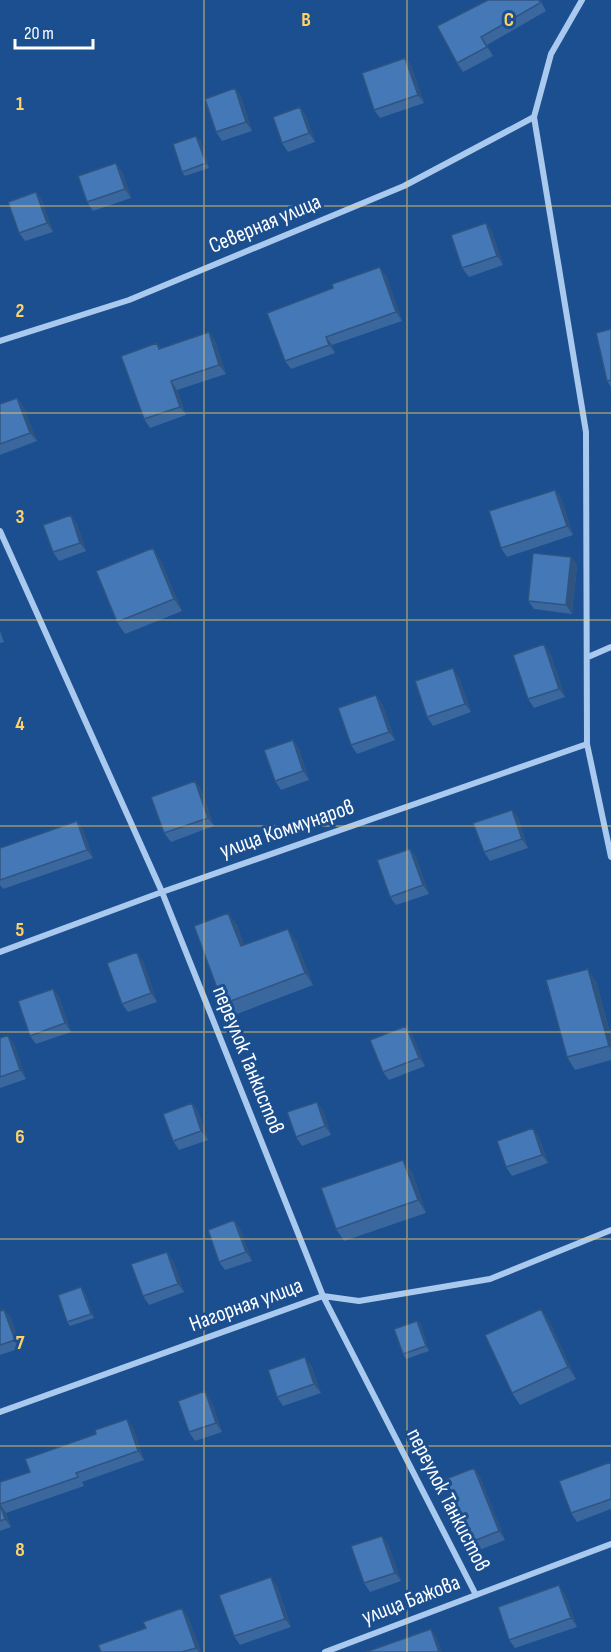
<svg xmlns="http://www.w3.org/2000/svg" width="611" height="1652" font-family="'Sofia Sans Condensed',sans-serif">
<style>
.lines{fill:none;stroke-linecap:round;stroke-linejoin:round}
.street{stroke:#a9c9ee;stroke-width:6}
.wall{fill:#3a679d}
.shaded-wall{fill:#305480}
.building{fill:#4478b7;stroke:#305480;stroke-width:1.5}
.grid{fill:none;stroke:#ffd166;stroke-width:1.5;stroke-opacity:0.55}
.labels{text-anchor:middle;dominant-baseline:central;stroke-width:6;stroke-linejoin:round;paint-order:stroke}
.street-label{font-size:22px;fill:#fff;stroke:#1b4f8f}
.grid-label{font-size:20px;text-anchor:middle;font-weight:bold;fill:#ffd166;stroke:#1b4f8f;stroke-width:6;stroke-linejoin:round;paint-order:stroke}
</style>
<rect width="100%" height="100%" fill="#1b4f8f"/>
<g class="lines">
<path class="street" d="M582,0L551,54L534,117L586,432L587,744L611,857
M0,341L129,300L404,186L534,117
M0,531L162,892L323,1296L476,1595
M588,657L611,647
M0,952L162,892L587,744
M0,1412L323,1296L359,1301L490,1279L611,1230
M325,1652L611,1544"/>
</g>
<path class="wall" d="M488,0H540L546,11L487,45L493,56L463,72L457,63Z
M405,58L411,66L424,103L380,118L374,110Z
M235,88L241,97L252,131L222,141L216,132Z
M300,107L306,116L315,142L288,152L282,143Z
M200,140L209,168L185,176L182,172Z
M122,171L131,198L93,211L87,202Z
M36,192L42,201L53,232L25,241L19,233Z
M486,223L492,232L503,265L469,277L462,268Z
M386,275L402,321L332,345L335,353L291,369L285,361Z
M611,329V387L607,381Z
M209,332L215,341L226,374L177,390L186,415L150,428L144,419L157,343L160,348Z
M17,398L23,406L37,441L0,455V404Z
M555,490L561,498L573,535L507,557L501,548Z
M77,524L86,551L59,561L53,552Z
M571,557L577,566L572,614L534,609L528,601Z
M161,561L182,611L125,634L117,622Z
M0,631L4,642L0,643Z
M550,653L565,697L534,708L528,699Z
M459,677L471,712L433,726L427,717Z
M382,704L395,740L357,754L351,745Z
M293,740L299,749L309,780L281,790L275,781Z
M195,781L201,790L214,826L171,842L164,833Z
M512,810L518,818L528,848L490,861L484,852Z
M77,821L83,830L93,858L3,889L0,885V848Z
M410,849L416,857L429,894L396,905L390,897Z
M228,913L237,925L244,945L296,941L313,985L232,1016L223,1004Z
M143,961L157,1002L128,1012L122,1004Z
M596,981L611,1036V1060L575,1070L567,1057Z
M53,989L59,997L71,1032L36,1044L30,1036Z
M406,1026L412,1034L425,1066L389,1080L383,1072Z
M0,1038L14,1044L26,1079L0,1088Z
M192,1103L198,1112L208,1140L179,1150L173,1141Z
M323,1110L331,1135L302,1146L296,1137Z
M539,1137L548,1163L512,1176L506,1167Z
M412,1172L426,1213L344,1241L336,1229Z
M234,1220L240,1229L252,1261L225,1270L219,1262Z
M173,1260L184,1292L149,1305L143,1296Z
M84,1291L94,1318L70,1326L67,1322Z
M541,1309L549,1321L576,1379L520,1405L512,1393Z
M4,1310L11,1318L21,1348L0,1355V1311Z
M417,1321L421,1325L429,1351L406,1359L403,1354Z
M311,1365L321,1393L283,1406L277,1397Z
M211,1400L222,1432L195,1441L189,1432Z
M133,1428L144,1460L82,1482L84,1486L6,1513L11,1527L0,1531V1482L30,1472Z
M611,1462V1509L577,1522L571,1513Z
M474,1468L480,1477L505,1540L477,1551L471,1542Z
M388,1544L401,1581L370,1592L364,1583Z
M277,1586L291,1627L240,1645L234,1636Z
M565,1594L577,1627L515,1648L509,1640Z
M188,1617L201,1652H101Z"/>
<path class="shaded-wall" d="M481,37L487,45L493,56L487,47Z
M405,58L411,66L424,103L418,95Z
M235,88L241,97L252,131L246,122Z
M300,107L306,116L315,142L309,133Z
M196,136L200,140L209,168L206,163Z
M116,163L122,171L131,198L125,189Z
M36,192L42,201L53,232L47,223Z
M486,223L492,232L503,265L497,256Z
M380,267L386,275L402,321L396,312Z
M209,332L215,341L226,374L219,365Z
M326,337L332,345L335,353L329,345Z
M171,381L177,390L186,415L180,407Z
M17,398L23,406L37,441L30,433Z
M555,490L561,498L573,535L567,526Z
M71,515L77,524L86,551L80,543Z
M153,548L161,561L182,611L174,599Z
M571,557L577,566L572,614L566,605Z
M544,644L550,653L565,697L559,689Z
M453,668L459,677L471,712L465,704Z
M376,695L382,704L395,740L389,732Z
M293,740L299,749L309,780L303,771Z
M195,781L201,790L214,826L208,818Z
M512,810L518,818L528,848L522,839Z
M77,821L83,830L93,858L87,850Z
M410,849L416,857L429,894L423,885Z
M228,913L237,925L249,959L241,946Z
M288,929L296,941L313,985L305,973Z
M137,952L143,961L157,1002L151,993Z
M588,969L596,981L611,1036V1050L609,1046Z
M53,989L59,997L71,1032L65,1023Z
M406,1026L412,1034L425,1066L419,1058Z
M8,1035L14,1044L26,1079L20,1070Z
M317,1102L323,1110L331,1135L325,1126Z
M192,1103L198,1112L208,1140L201,1131Z
M533,1128L539,1137L548,1163L542,1155Z
M403,1160L412,1172L426,1213L418,1200Z
M234,1220L240,1229L252,1261L246,1252Z
M167,1252L173,1260L184,1292L178,1284Z
M81,1287L84,1291L94,1318L91,1314Z
M541,1309L549,1321L576,1379L568,1367Z
M4,1310L11,1318L21,1348L15,1340Z
M417,1321L421,1325L429,1351L426,1346Z
M305,1357L311,1365L321,1393L314,1384Z
M205,1391L211,1400L222,1432L216,1423Z
M127,1419L133,1428L144,1460L138,1451Z
M474,1468L480,1477L505,1540L499,1531Z
M0,1504L6,1513L11,1527L5,1519Z
M382,1536L388,1544L401,1581L395,1573Z
M271,1577L277,1586L291,1627L285,1619Z
M559,1585L565,1594L577,1627L571,1618Z
M182,1608L188,1617L201,1652H199L196,1648Z
M431,1629L437,1638L442,1652H439Z"/>
<path class="building" d="M488,0H539L540,3L481,37L487,47L457,63L437,26Z
M405,58L418,95L374,110L362,73Z
M235,88L246,122L216,132L205,99Z
M300,107L309,133L282,143L273,117Z
M196,136L206,163L182,172L173,144Z
M116,163L125,189L87,202L78,176Z
M36,192L47,223L19,233L8,202Z
M486,223L497,256L462,268L451,235Z
M380,267L396,312L326,337L329,345L285,361L267,313L333,288L332,284Z
M611,329V380L607,381L596,333Z
M209,332L219,365L171,381L180,407L144,419L121,356L157,343L159,349Z
M17,398L30,433L0,444V404Z
M555,490L567,526L501,548L489,511Z
M71,515L80,543L53,552L43,525Z
M153,548L174,599L117,622L96,571Z
M533,553L571,557L566,605L528,601Z
M544,644L559,689L528,699L513,655Z
M453,668L465,704L427,717L415,681Z
M376,695L389,732L351,745L338,708Z
M293,740L303,771L275,781L264,750Z
M195,781L208,818L164,833L151,797Z
M512,810L522,839L484,852L473,823Z
M77,821L87,850L0,880V848Z
M410,849L423,885L390,897L377,860Z
M228,913L241,946L288,929L305,973L223,1004L194,926Z
M137,952L151,993L122,1004L107,963Z
M588,969L609,1046L567,1057L546,980Z
M53,989L65,1023L30,1036L18,1001Z
M406,1026L419,1058L383,1072L370,1040Z
M8,1035L20,1070L0,1077V1038Z
M317,1102L325,1126L296,1137L287,1112Z
M192,1103L201,1131L173,1141L163,1114Z
M533,1128L542,1155L506,1167L497,1141Z
M403,1160L418,1200L336,1229L321,1188Z
M234,1220L246,1252L219,1262L208,1230Z
M167,1252L178,1284L143,1296L131,1264Z
M81,1287L91,1314L67,1322L58,1295Z
M541,1309L568,1367L512,1393L485,1335Z
M4,1310L15,1340L0,1345V1311Z
M417,1321L426,1346L403,1354L394,1329Z
M305,1357L314,1384L277,1397L268,1370Z
M205,1391L216,1423L189,1432L178,1401Z
M127,1419L138,1451L76,1473L78,1477L0,1504L5,1519L0,1521V1482L30,1472L25,1459L96,1434L95,1430Z
M611,1462V1499L571,1513L559,1481Z
M474,1468L499,1531L471,1542L446,1479Z
M382,1536L395,1573L364,1583L351,1546Z
M271,1577L285,1619L234,1636L219,1595Z
M559,1585L571,1618L509,1640L498,1607Z
M182,1608L196,1648L182,1652H101L98,1645L146,1628L143,1622Z
M431,1629L439,1652H366Z"/>
<path class="grid" d="M204,0V1652M407,0V1652M0,206H611M0,413H611M0,620H611M0,826H611M0,1032H611M0,1239H611M0,1446H611"/>
<g class="labels">
<g class="street-label">
<text transform="translate(265 224) rotate(-23)">Северная улица</text>
<text transform="translate(287 829) rotate(-19)">улица Коммунаров</text>
<text transform="translate(248 1060) rotate(68)">переулок Танкистов</text>
<text transform="translate(246 1305) rotate(-20)">Нагорная улица</text>
<text transform="translate(448 1500) rotate(63)">переулок Танкистов</text>
<text transform="translate(411 1600) rotate(-21)">улица Бажова</text>
</g>
</g>
<g class="grid-label">
<text x="306" y="26">B</text>
<text x="509" y="26">C</text>
<text x="20" y="110">1</text>
<text x="20" y="317">2</text>
<text x="20" y="523">3</text>
<text x="20" y="730">4</text>
<text x="20" y="936">5</text>
<text x="20" y="1143">6</text>
<text x="20" y="1349">7</text>
<text x="20" y="1556">8</text>
</g>
<path d="M15 39v9h78v-9" fill="none" stroke="#ffffff" stroke-width="3"/>
<text x="24" y="39" font-size="18" fill="#ffffff" stroke="#1b4f8f" stroke-width="4.5" paint-order="stroke">20 m</text>
</svg>
